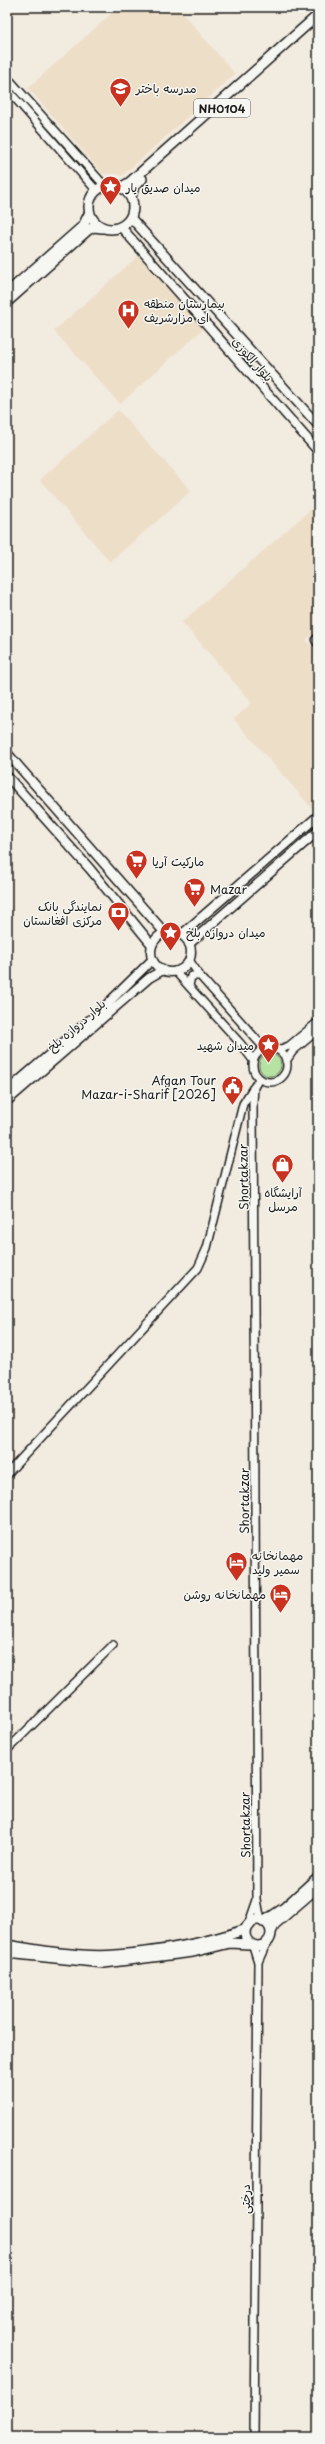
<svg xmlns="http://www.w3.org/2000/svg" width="325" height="2444" font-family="'Playpen Sans','Playpen Sans Arabic',sans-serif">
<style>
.built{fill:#eddec8}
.green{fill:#b6e3a1;stroke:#69805e}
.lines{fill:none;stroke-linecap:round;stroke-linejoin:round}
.secondary-casing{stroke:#1c1c1c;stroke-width:10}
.primary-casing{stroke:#1c1c1c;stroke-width:11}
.highway-casing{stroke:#1c1c1c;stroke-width:12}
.secondary{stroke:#f6f6f2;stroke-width:7}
.primary{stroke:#f6f6f2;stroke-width:8}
.highway{stroke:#f6f6f2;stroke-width:9}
.labels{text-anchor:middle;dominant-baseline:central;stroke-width:3;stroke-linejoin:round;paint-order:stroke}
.shield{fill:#f6f6f2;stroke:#5d5d5c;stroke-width:1}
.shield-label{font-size:11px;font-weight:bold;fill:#1c1c1c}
.poi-label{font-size:12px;fill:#1c1c1c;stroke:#f6f6f2;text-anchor:start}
.street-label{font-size:12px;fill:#1c1c1c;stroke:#f6f6f2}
</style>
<rect width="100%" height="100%" fill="#f2ebdf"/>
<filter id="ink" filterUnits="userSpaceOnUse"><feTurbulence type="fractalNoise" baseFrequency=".025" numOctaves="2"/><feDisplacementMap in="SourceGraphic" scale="8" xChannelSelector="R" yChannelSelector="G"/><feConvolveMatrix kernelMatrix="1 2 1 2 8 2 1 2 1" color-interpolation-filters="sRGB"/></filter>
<g filter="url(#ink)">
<path class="built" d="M119,7H177L235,74L122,176L117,174H103L28,88Z
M138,256L204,328L120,404L54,331Z
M118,410L191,491L110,562L40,480Z
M318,503V629L306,640L318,653V815L234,719L252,703L182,622Z"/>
<path class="green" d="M259 1065a11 11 0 1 1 22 0a11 11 0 1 1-22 0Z"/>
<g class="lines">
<defs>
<path id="secondary" d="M7,77L104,185
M7,89L96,190
M189,960L200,976L265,1049
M175,971L240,1043L253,1060
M189,986L191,976H200
M253 1065a17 17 0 1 1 34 0a17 17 0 1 1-34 0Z
M278,1050L289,1046L318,1022
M286,1061L293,1051L318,1030
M7,1474L198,1268L207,1248L243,1104L253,1088
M7,1750L113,1645
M257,1900L261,1921
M249,1923L257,1900L253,1103L254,1087L259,1079
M253,1946L258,1962
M254,2437L258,1962L266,1944"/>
<path id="primary" d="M131,218L318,425
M121,227L318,451
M318,638L316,640L318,643
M7,753L165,933
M7,776L90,869L152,945
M151 952a20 20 0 1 1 40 0a20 20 0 1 1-40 0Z
M181,935L318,816
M189,944L318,831
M7,1091L100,1011L152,960
M7,1101L149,978L163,970"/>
<path id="highway" d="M89 207a22 22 0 1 1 44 0a22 22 0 1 1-44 0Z
M122,187L130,182L318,15
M131,197L134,186L142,179
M7,293L83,226L89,214
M7,302L88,230L94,227L102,228
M245 1933a13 13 0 1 1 26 0a13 13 0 1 1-26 0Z
M263,1922L284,1908L318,1877
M271,1932L275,1924L318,1887
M7,1945C40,1951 83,1958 116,1955C158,1952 205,1943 244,1930
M7,1953L104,1963L193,1952L230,1943L249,1944"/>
</defs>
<use href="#secondary" class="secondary-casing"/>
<use href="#primary" class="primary-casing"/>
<use href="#highway" class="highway-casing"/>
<use href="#secondary" class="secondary"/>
<use href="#primary" class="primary"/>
<use href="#highway" class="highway"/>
</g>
</g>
<defs>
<symbol id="school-pin" viewBox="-11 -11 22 30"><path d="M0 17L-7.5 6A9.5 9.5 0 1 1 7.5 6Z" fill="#c8321e" stroke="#f6f6f2"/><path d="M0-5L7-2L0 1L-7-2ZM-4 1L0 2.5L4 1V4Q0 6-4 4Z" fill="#fff"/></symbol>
<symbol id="sight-pin" viewBox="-11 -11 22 30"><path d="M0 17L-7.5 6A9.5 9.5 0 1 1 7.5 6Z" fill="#c8321e" stroke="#f6f6f2"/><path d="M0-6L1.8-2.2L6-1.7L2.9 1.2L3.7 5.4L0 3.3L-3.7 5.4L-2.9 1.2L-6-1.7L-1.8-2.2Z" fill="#fff"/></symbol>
<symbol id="hospital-pin" viewBox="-11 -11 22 30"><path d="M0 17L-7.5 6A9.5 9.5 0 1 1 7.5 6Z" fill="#c8321e" stroke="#f6f6f2"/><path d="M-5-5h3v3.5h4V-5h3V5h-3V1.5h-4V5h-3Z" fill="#fff"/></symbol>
<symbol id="supermarket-pin" viewBox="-11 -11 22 30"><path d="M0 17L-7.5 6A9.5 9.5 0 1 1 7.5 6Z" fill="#c8321e" stroke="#f6f6f2"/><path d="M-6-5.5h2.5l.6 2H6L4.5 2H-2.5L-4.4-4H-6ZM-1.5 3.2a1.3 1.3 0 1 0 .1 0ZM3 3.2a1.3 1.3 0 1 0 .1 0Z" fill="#fff"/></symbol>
<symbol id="bank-pin" viewBox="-11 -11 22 30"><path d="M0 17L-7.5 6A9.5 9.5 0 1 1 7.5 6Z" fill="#c8321e" stroke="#f6f6f2"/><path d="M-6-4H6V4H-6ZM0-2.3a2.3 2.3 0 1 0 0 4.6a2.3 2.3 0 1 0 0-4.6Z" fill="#fff"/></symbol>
<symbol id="civic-pin" viewBox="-11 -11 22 30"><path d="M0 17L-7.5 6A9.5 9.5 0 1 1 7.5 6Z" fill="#c8321e" stroke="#f6f6f2"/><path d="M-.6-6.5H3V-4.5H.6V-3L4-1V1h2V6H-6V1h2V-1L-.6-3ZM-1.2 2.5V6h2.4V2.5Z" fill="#fff"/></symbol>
<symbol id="shop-pin" viewBox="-11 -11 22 30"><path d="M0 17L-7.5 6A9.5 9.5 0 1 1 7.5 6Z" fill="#c8321e" stroke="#f6f6f2"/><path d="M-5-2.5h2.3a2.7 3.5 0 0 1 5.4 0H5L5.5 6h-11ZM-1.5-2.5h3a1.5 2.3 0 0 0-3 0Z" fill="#fff"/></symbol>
<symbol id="hotel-pin" viewBox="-11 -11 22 30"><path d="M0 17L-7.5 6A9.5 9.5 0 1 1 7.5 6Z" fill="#c8321e" stroke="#f6f6f2"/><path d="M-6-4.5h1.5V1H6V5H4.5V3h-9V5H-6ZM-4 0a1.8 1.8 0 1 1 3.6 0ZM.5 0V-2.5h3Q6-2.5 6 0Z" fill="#fff"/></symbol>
</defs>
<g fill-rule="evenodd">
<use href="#school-pin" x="108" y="76" width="25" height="34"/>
<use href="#sight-pin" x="98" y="174" width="25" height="34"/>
<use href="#hospital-pin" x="116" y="298" width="25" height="34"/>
<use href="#supermarket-pin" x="124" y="848" width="25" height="34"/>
<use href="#supermarket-pin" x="182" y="876" width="25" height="34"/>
<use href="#bank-pin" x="106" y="900" width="25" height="34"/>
<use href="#sight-pin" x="158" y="920" width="25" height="34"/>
<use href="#sight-pin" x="256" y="1032" width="25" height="34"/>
<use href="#civic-pin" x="220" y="1074" width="25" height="34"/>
<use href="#shop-pin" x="270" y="1152" width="25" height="34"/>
<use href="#hotel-pin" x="224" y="1550" width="25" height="34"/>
<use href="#hotel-pin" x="268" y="1582" width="25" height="34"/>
</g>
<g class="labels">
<rect class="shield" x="194" y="99" width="56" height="18" rx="3"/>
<g class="shield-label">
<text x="222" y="108">NH0104</text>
</g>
<g class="poi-label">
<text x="136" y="88">مدرسه باختر</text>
<text x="126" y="187">میدان صدیق یار</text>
<text x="144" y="303">بیمارستان منطقه<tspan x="144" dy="14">ای مزارشریف</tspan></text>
<text x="152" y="861">مارکیت آریا</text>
<text x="210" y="889">Mazar</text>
<text x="102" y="906" text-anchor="end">نمایندگی بانک<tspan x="102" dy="14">مرکزی افغانستان</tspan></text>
<text x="186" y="932">میدان دروازه بلخ</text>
<text x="254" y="1045" text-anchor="end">میدان شهید</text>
<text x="216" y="1080" text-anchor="end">Afgan Tour<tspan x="216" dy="14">Mazar-i-Sharif [2026]</tspan></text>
<text x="283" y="1192" text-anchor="middle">آرایشگاه<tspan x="283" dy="14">مرسل</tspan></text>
<text x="252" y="1555">مهمانخانه<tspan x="252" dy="14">سمیر ولید</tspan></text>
<text x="266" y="1594" text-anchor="end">مهمانخانه روشن</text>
</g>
<g class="street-label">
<text transform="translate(253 359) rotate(49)">بلوار الکوزی</text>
<text transform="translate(76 1025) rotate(-41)">بلوار دروازه بلخ</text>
<text transform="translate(243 1177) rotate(-91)">Shortakzar</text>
<text transform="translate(244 1501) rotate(-90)">Shortakzar</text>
<text transform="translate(245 1825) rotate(-91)">Shortakzar</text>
<text transform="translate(245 2199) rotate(-90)">درختی</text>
</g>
</g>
<rect width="325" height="2444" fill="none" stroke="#f6f6f2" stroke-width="24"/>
<rect x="12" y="12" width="301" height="2420" fill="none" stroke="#1c1c1c" stroke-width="1.5" filter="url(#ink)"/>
</svg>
